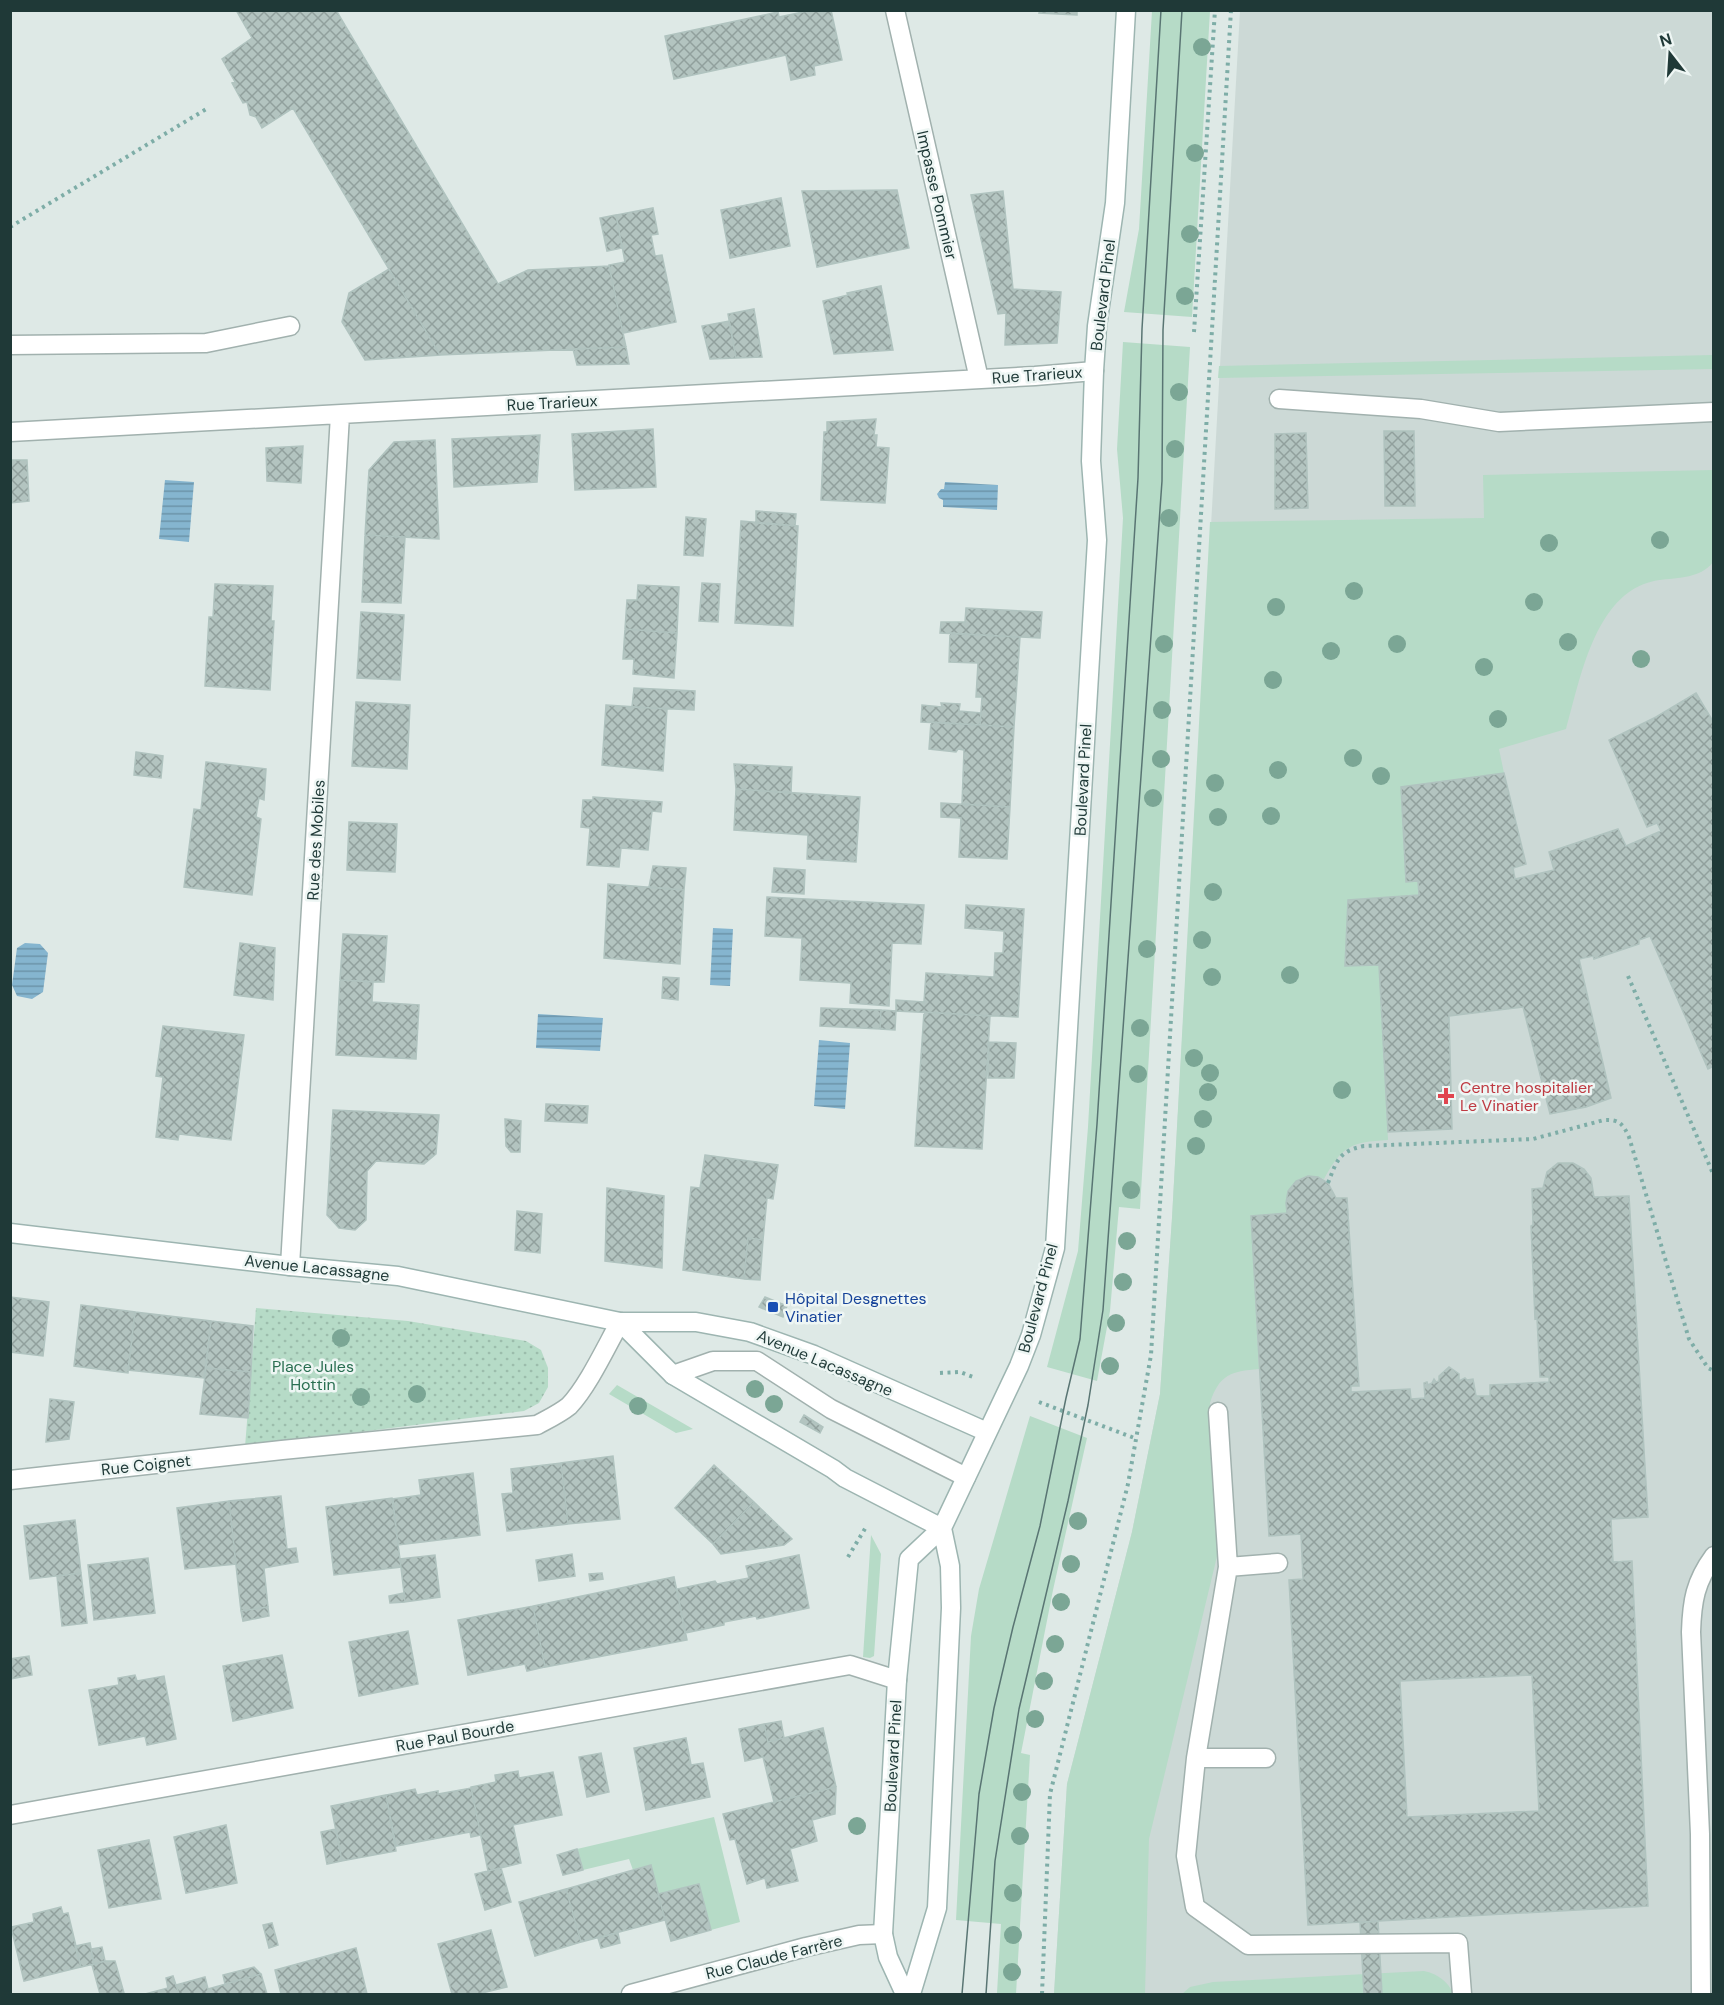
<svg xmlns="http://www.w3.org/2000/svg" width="1724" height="2005" font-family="'DM Sans',sans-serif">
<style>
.built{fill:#ccd9d6}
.green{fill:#b6dbc7}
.park{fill:url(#park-dots)}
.water{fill:url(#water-rules)}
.building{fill:url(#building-cross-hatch);stroke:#b0c3bf;stroke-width:1.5;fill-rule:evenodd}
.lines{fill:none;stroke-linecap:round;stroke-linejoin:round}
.lane-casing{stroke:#a1b1ae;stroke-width:21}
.street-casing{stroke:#a1b1ae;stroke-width:21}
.secondary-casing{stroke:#9db5b1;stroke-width:21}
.path{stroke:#7eada7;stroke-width:4;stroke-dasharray:3 4.5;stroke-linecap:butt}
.lane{stroke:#fff;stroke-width:18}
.street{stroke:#fff;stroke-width:18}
.secondary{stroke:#fff;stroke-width:18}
.tram{stroke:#597573;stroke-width:1.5}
.tree{fill:#7ba695}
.health-dot{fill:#e0444e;stroke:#eef6f4;stroke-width:2}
.transit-dot{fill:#1a4fb4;stroke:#eef6f4;stroke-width:2}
.labels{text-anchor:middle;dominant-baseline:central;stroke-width:5;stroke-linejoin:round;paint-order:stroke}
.street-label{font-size:16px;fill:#1f3937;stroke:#eef6f4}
.health-label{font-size:16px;fill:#be3a42;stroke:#eef6f4;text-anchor:start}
.transit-label{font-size:16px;fill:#164399;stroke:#eef6f4;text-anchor:start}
.park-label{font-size:16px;fill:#2a6f52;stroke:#eef6f4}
</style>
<defs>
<pattern id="park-dots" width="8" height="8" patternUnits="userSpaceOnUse" patternTransform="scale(1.5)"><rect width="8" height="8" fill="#b6dbc7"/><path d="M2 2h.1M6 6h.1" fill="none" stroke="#9cbdac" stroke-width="1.8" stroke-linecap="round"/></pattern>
<pattern id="water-rules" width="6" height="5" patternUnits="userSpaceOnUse" patternTransform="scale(1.5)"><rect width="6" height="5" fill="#85b5cf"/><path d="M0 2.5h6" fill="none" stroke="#6c94a9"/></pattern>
<pattern id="building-cross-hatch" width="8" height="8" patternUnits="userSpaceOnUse" patternTransform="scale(1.5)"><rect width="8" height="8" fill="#b3c4c0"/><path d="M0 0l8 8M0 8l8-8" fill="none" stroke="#91a09d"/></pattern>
</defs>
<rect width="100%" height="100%" fill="#dee9e6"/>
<path class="built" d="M1240,11H1713V1994H1054L1067,1784L1132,1532L1160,1394L1172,1218Z"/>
<path class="green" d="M1152,11H1210L1192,317L1124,312L1139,229Z
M1123,342L1190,347L1140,1209L1119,1207L1110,1311L1097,1381L1047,1367L1078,1251L1088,1127L1123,518L1117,449Z
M1713,355V369L1218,378L1219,366Z
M1713,470V562C1700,580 1674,577 1654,581C1594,594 1580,681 1566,729L1499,749L1504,773L1401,787L1406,882L1418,881L1419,895L1348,900L1345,966L1379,965L1388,1140C1351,1142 1342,1146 1324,1179C1297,1169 1284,1189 1287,1213L1251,1216L1259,1369C1231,1371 1219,1375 1210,1403L1219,1548L1149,1839L1145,1994H1054L1067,1784L1132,1532L1160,1394L1172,1218L1210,522L1484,518L1483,475Z
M617,1385L693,1429L676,1433L609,1394Z
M1030,1416L1087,1438L1053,1590L1021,1753L1030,1755L1016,1994L997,1993L1001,1924L956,1920L971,1636L979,1589Z
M871,1535L881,1554L874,1656L870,1658L863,1657Z
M714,1817L740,1922L711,1930L698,1884L658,1894L650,1865L633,1870L629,1859L583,1870L577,1849Z
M1424,1971C1438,1974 1447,1981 1454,1994H1182L1190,1987L1213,1982Z"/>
<path class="park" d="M256,1308L408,1321L526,1341L541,1350L548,1368V1387L539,1403L524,1411L245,1447Z"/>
<path class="water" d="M165,480L194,482L189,542L159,539Z
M945,482L998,485L997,510L943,507V500L939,498L937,494L941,489H944Z
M713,928L733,929L730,986L710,985Z
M25,943L40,944L48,953L43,992L32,999L17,996L12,985L17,948Z
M538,1014L603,1018L600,1051L536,1048Z
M819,1040L850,1043L845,1109L814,1106Z"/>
<path class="building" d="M236,10H336L498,284L528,270L609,266L626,347L440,355L293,108L262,128L256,117L250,115L247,102L243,103L232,83L235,82L222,59L252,38Z
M812,10H831L842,60L814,66L815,75L791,80L786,55L674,79L665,36L778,12L779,17Z
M1040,10H1077V15L1039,13Z
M897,190L909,248L817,267L802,191Z
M1003,191L1013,289L1061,292L1057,343L1005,345L1006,313L998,314L971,195Z
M781,198L790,246L730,258L721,210Z
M653,208L658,234L651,235L655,256L662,255L676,322L623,333L609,265L625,262L616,215Z
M616,215L622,248L607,251L600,218Z
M389,269L440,355L365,360L342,322L349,293Z
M881,286L893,350L834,354L823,301L848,295L847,293Z
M754,309L762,357L736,358L728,314Z
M729,321L736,358L710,359L702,326Z
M626,347L629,364L577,365L573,349Z
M876,419L874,435H877L876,447L889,448L885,503L821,500L824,432H827V422Z
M653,429L656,487L575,490L572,434Z
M1384,431H1414L1415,506H1385Z
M1306,433L1308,508L1275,509V434Z
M540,435L537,482L454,487L452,439Z
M435,440L439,539L365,535L369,470L394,442Z
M303,446L301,483L267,481L266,448Z
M10,460H27L29,501L10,503Z
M756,511L796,514L795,526L756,523Z
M686,517L706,519L703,556L684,555Z
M741,521L798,526L793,626L735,623Z
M365,535L405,537L401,603L362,602Z
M702,583L720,584L718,622L699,621Z
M215,584L273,586L271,621H274L270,690L205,686L209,617H213Z
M638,585L679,587L677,633L625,629L627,600H637Z
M966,608L1042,612L1040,638L940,633L941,622H965Z
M361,612L404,615L400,680L357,678Z
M625,629L677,633L674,678L633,674L634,659H623Z
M950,633L1020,637L1014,727L980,725L982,697H976L978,663L949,662Z
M634,688L695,691L694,710L632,707Z
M1696,693L1714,723V1066L1708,1069L1650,936L1639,940V944L1594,959L1593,956L1579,959L1611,1098L1586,1107L1550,1114L1523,1007L1449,1016L1452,1129L1388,1132L1379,965L1345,966L1348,900L1419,895L1418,881L1406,882L1401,787L1504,773L1526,864L1513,868L1515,879L1554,870L1549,852L1618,829L1626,846L1661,831L1657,823L1647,827L1609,740L1656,717Z
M356,702L410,705L407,769L352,766Z
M941,703L960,704L959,711L981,713L980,725L921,722L922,705L942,707Z
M606,705L667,709L663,771L602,765Z
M931,722L1014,727L1010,807L962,804L964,750L958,749L956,752L929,749Z
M136,752L163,756L161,778L134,775Z
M206,762L266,769L264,800L259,798L256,817L261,819L252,895L184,887L194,809L201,810Z
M734,764L792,767L791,793L736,789Z
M736,789L860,797L856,862L807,859L808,835L734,830Z
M593,797L662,802L661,812L652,811L648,850L621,848L619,867L587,865L590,828L581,827L583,800H593Z
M941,803L1010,807L1007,859L959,857L961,818L941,817Z
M349,822L397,824L395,872L347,870Z
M653,866L686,868L684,890L649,887Z
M774,868L805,870L804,894L772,892Z
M608,884L684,890L680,964L604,958Z
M767,897L924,905L921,944L892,943L889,1006L850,1003L851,983L800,980L802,938L765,936Z
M966,905L1024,909L1018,1017L896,1011V1000L924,1002L926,973L994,977L995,953H1003L1004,931L965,928Z
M343,934L387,936L384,982L340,980Z
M240,943L275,948L273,1000L234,995Z
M663,977L679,978L678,1000L662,998Z
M340,980L373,982L372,1002L419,1005L416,1059L336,1055Z
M821,1008L881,1010L880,1029L820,1026Z
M881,1010L896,1011L895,1030L880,1029Z
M924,1012L990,1016L982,1149L915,1146Z
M163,1026L244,1035L231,1140L179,1134L178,1140L156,1137L163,1077L156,1076Z
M989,1042L1016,1043L1014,1078H988Z
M546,1104L588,1106L587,1123L545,1121Z
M333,1110L439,1115L436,1154L424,1164L376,1161L367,1171L366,1220L355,1230L339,1228L327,1215Z
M505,1119L521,1121L520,1152H511L506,1146Z
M705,1155L778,1165L773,1199L767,1198L763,1240L748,1238L744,1279L683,1270L691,1187L700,1188Z
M1558,1163H1573L1584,1169L1591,1178L1594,1197L1629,1196L1648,1517L1611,1519L1613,1562L1632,1561L1648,1906L1308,1925L1289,1580L1303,1579L1301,1534L1269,1536L1251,1216L1287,1213L1286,1203L1288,1191L1296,1181L1308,1176L1318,1177L1328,1183L1336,1198H1347L1359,1386H1351V1392L1410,1389L1411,1399L1425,1398L1424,1383L1427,1382L1428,1385L1432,1383L1434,1379L1436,1382L1439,1381V1376L1449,1367L1459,1374V1381L1465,1378L1467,1380L1473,1379L1476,1396H1490V1385L1549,1382V1377H1540L1537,1318L1535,1319L1531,1226L1533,1225L1532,1189L1543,1188L1547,1172ZM1532,1675L1539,1811L1407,1817L1400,1681Z
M607,1188L664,1196L662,1268L605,1261Z
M517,1211L542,1214L540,1253L515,1250Z
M748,1238L763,1240L760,1280L744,1279Z
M10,1297L49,1302L43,1356L10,1352Z
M765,1297L787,1306L783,1317L759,1307Z
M81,1305L135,1312L128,1373L74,1366Z
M135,1312L211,1321L204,1378L128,1370Z
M211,1321L253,1326L251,1372L206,1368Z
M206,1368L251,1372L248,1418L200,1414Z
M50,1399L74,1402L69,1439L46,1442Z
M804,1415L823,1427L820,1433L800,1422Z
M613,1456L620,1519L568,1524L561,1463Z
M561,1463L568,1524L507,1531L502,1494L513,1493L511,1469Z
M714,1465L754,1502L713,1544L675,1508Z
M473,1473L480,1535L398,1545L393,1499L421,1495L419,1480Z
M281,1496L287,1549L296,1548L298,1562L264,1568L268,1607L241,1611L229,1501Z
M392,1498L401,1567L334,1575L326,1507Z
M229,1501L236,1564L185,1569L177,1508Z
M754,1502L792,1539L784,1545L721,1554L713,1544Z
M75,1520L81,1573L30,1579L24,1526Z
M572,1554L575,1576L539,1581L536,1560Z
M435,1555L440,1597L405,1602L400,1559Z
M799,1555L809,1608L757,1619L756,1616L724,1622V1625L685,1633L677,1589L715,1581L717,1584L749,1578L746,1566Z
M148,1558L155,1613L94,1620L88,1565Z
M81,1573L87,1623L62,1626L57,1576Z
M602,1573L603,1579L590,1581L589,1574Z
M674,1577L687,1640L545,1667L533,1606Z
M404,1593L405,1602L390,1603L389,1596Z
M533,1606L545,1667L527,1671L525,1664L468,1675L458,1620Z
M268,1607L269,1616L243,1621L241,1611Z
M408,1631L418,1684L359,1696L349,1642Z
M282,1655L293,1708L233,1721L223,1666Z
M29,1656L32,1675L10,1679V1659Z
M135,1675L137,1681L164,1676L176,1739L147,1745L145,1736L99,1745L89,1690L119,1685L118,1678Z
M781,1721L784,1738L768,1742L764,1724Z
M764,1724L768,1742L823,1728L836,1787L774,1802L763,1757L745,1761L739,1729Z
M686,1738L691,1765L703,1763L710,1797L646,1810L634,1748Z
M601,1753L609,1792L587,1797L579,1757Z
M518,1771L519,1778L553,1772L562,1815L513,1825L521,1863L488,1871L471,1787L496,1782L495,1775Z
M836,1787L835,1814L812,1820L817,1841L790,1849L798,1881L767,1888L765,1878L747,1884L735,1839L730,1840L723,1814Z
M471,1788L481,1835L471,1837L470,1832L396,1846L386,1795L415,1789L417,1795L438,1791V1794Z
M386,1795L396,1851L342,1861L331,1806Z
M226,1825L237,1883L186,1893L174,1837Z
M336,1829L342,1861L327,1864L321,1832Z
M149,1840L161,1899L109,1908L98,1850Z
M577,1849L583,1870L563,1875L557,1855Z
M651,1865L665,1920L581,1942L566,1889Z
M501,1868L511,1902L485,1910L475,1874Z
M699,1884L711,1930L671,1941L658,1894Z
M566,1889L581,1942L535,1956L519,1902Z
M61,1907L63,1914L68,1913L81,1967L24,1981L11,1927L34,1922L33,1914Z
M1378,1921L1382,1994H1364L1360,1923Z
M272,1923L278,1945L269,1948L263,1925Z
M491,1930L507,1987L478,1994H452L438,1944Z
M618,1933L620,1943L601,1948L598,1938Z
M90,1943L94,1964L81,1967L75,1946Z
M102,1947L105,1961L94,1964L91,1949Z
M356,1948L367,1994H281L275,1970Z
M105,1961H115L124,1993L100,1994L92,1965Z
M254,1967L261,1974L225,1984L223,1975Z
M261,1974L267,1994H179L176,1985L205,1977L208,1989Z
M173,1976L179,1994H145L168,1988L166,1978Z"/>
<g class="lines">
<defs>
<path id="lane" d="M10,345L206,343L290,326
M1279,399L1421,409L1499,422L1714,412
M673,1375L713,1361H757L831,1409L966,1477
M1218,1412L1228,1567L1196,1758L1186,1856L1195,1907L1248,1945L1458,1943L1462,1994
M1228,1567L1278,1563
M1196,1758H1266
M1701,1994L1700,1834L1691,1632C1692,1601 1695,1582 1714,1556"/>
<path id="street" d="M895,10L979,379
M10,432L1035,376L1094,371
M290,1266L340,415
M10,1480L282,1450L537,1425C548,1419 559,1414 569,1406C588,1386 606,1347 620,1322
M10,1815L850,1665L897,1680
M631,1994L806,1947L859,1935L883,1934"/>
<path id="secondary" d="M10,1233L290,1266L398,1276L620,1322H696L750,1332L814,1355L987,1432
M620,1322L673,1375L833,1469L845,1478L942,1528
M905,1994L888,1957L883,1934L897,1680L909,1559L942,1528L1019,1366L1031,1335L1055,1248L1097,540L1091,461L1094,371L1097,326L1115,203L1126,10
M911,1994L937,1908L951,1608L950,1566L942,1528"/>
</defs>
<use href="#lane" class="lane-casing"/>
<use href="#street" class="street-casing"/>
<use href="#secondary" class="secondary-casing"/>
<path class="path" d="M10,227L208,108
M1194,332L1215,10
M1628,976L1714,1176
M1328,1183C1337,1160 1339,1151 1364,1146L1533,1139L1604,1120C1619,1119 1623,1124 1629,1137L1689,1339L1708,1368L1714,1371
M940,1373L960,1372L976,1378
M1039,1402L1137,1439
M848,1557L866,1527
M1042,1994L1050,1794L1128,1484L1151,1355L1231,10"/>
<use href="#lane" class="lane"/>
<use href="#street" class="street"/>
<use href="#secondary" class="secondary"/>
<path class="tram" d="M962,1994L979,1794L994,1708L1013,1627L1040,1526L1066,1398L1080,1339L1097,1124L1138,478L1142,329L1161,10
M986,1994L995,1861L1019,1709L1068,1501L1088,1405L1103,1310L1162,481L1163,330L1182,10"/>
</g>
<g class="tree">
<circle cx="1202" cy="47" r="9"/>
<circle cx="1195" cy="153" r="9"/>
<circle cx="1190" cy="234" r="9"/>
<circle cx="1185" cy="296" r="9"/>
<circle cx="1179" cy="392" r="9"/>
<circle cx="1175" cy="449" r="9"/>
<circle cx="1169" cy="518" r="9"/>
<circle cx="1660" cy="540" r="9"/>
<circle cx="1549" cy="543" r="9"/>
<circle cx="1354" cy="591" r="9"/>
<circle cx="1534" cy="602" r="9"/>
<circle cx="1276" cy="607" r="9"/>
<circle cx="1568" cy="642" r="9"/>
<circle cx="1164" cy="644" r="9"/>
<circle cx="1397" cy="644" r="9"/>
<circle cx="1331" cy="651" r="9"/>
<circle cx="1641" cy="659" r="9"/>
<circle cx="1484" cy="667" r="9"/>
<circle cx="1273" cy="680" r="9"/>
<circle cx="1162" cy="710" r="9"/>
<circle cx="1498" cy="719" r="9"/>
<circle cx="1353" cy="758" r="9"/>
<circle cx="1161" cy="759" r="9"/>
<circle cx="1278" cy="770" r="9"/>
<circle cx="1381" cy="776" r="9"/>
<circle cx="1215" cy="783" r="9"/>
<circle cx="1153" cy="798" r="9"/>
<circle cx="1271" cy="816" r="9"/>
<circle cx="1218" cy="817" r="9"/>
<circle cx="1213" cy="892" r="9"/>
<circle cx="1202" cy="940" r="9"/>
<circle cx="1147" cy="949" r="9"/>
<circle cx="1290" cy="975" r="9"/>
<circle cx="1212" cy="977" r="9"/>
<circle cx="1140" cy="1028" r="9"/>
<circle cx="1194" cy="1058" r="9"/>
<circle cx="1210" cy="1073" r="9"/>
<circle cx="1138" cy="1074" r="9"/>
<circle cx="1342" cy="1090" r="9"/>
<circle cx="1208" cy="1092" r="9"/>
<circle cx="1203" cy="1119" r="9"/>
<circle cx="1196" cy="1146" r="9"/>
<circle cx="1131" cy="1190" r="9"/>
<circle cx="1127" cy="1241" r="9"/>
<circle cx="1123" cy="1282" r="9"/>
<circle cx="1116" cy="1323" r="9"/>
<circle cx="341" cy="1338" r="9"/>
<circle cx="1110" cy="1366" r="9"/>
<circle cx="755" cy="1389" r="9"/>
<circle cx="417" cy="1394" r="9"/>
<circle cx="361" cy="1397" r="9"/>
<circle cx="774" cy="1404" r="9"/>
<circle cx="638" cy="1406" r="9"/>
<circle cx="1078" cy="1521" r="9"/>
<circle cx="1071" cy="1564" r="9"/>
<circle cx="1061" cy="1602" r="9"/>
<circle cx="1055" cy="1644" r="9"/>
<circle cx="1044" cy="1681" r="9"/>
<circle cx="1035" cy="1719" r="9"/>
<circle cx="1022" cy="1792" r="9"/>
<circle cx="857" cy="1826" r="9"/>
<circle cx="1020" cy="1836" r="9"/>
<circle cx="1013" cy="1893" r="9"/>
<circle cx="1013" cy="1935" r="9"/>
<circle cx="1012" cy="1972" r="9"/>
</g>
<path class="health-dot" d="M1443 1087h6v6h6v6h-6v6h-6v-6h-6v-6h6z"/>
<rect class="transit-dot" x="767" y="1301" width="12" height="12" rx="3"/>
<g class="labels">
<g class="street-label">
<text transform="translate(937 195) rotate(77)">Impasse Pommier</text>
<text transform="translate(1103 295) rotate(-83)">Boulevard Pinel</text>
<text transform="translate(1037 375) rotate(-4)">Rue Trarieux</text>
<text transform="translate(552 403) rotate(-3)">Rue Trarieux</text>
<text transform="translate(1083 780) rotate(-87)">Boulevard Pinel</text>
<text transform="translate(316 840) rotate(-87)">Rue des Mobiles</text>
<text transform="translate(317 1268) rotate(6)">Avenue Lacassagne</text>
<text transform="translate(1038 1298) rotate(-75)">Boulevard Pinel</text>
<text transform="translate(825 1363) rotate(23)">Avenue Lacassagne</text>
<text transform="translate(146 1465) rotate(-6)">Rue Coignet</text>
<text transform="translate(455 1736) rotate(-10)">Rue Paul Bourde</text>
<text transform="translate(893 1756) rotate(-87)">Boulevard Pinel</text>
<text transform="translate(774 1957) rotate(-14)">Rue Claude Farrère</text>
</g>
<g class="health-label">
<text x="1460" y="1087">Centre hospitalier<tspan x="1460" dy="18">Le Vinatier</tspan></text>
</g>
<g class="transit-label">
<text x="785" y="1298">Hôpital Desgnettes<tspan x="785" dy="18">Vinatier</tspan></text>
</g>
<g class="park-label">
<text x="313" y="1366">Place Jules<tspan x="313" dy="18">Hottin</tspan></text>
</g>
</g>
<rect width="1724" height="2005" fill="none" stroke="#1f3937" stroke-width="24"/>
<g transform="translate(1670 54) rotate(343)" stroke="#eef6f4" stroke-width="4.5" paint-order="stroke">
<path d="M0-4.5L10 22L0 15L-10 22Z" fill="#1f3937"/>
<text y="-9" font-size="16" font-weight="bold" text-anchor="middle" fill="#1f3937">N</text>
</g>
</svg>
